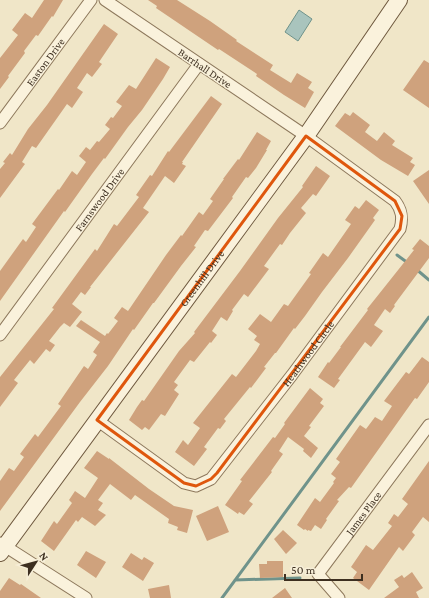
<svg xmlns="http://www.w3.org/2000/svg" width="429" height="598" font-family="'Crimson Pro',serif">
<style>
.water{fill:#a9c4bd;stroke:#6f938b}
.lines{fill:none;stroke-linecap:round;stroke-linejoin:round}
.stream{stroke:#6f938b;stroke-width:3}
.building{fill:#cfa27d}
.street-casing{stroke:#8d785c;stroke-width:13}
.secondary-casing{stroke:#6f593f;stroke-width:18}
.street{stroke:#faf2dc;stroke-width:11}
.secondary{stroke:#faf2dc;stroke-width:16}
.marked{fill:none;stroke:#df570d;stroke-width:3;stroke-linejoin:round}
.labels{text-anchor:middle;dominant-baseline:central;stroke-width:3;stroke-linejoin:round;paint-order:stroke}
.street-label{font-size:11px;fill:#3d2f20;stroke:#f7efd8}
</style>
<rect width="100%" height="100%" fill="#f0e6c8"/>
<path class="water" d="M299,10L312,19L298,41L285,32Z"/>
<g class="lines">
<path class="stream" d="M397,255L408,263
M416,269L429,280
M235,580L300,578
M222,598L429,317"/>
</g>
<path class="building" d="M44,0H63L53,17L52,16L38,36L36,35L24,51L25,53L8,76L9,77L0,89V58L18,35L12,30L25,13L32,18Z
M148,0H177L210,21L237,40L236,41L273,65L270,70L291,83L297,73L312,82L308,88L314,92L305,108L284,95L256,76L257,74L219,49L218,50L156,8L157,6Z
M104,24L118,34L99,62L102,64L92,77L87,73L77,88L83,92L72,108L67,104L36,148L32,146L22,162L25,164L0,198V169L5,163L3,162L10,153L12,155L28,129L47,105Z
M156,58L170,67L163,79L142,110L128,127L105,159L104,158L92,174L65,212L64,211L0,301V271L23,239L26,242L36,227L32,224L58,189L59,190L72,171L77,175L86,162L79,156L86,147L90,150L97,141L99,142L110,129L105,125L111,117L113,118L122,106L116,102L129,85L136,89Z
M424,60L429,63V108L403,90Z
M211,96L222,104L182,162H183L182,164L186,166L174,183L165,176L143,208L149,212L90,287H91L85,295L81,292L72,304L82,312L70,327L64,323L60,327L49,341L55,345L50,352L46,349L34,364L30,360L14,380L18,383L0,407V377L54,309L52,308L87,260L95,249L97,251L114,224L117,226L139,197L136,195L150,175L152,176L168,151L169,152Z
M353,112L370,125L365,132L377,141L384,132L395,141L392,145L413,158L410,162L415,165L408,176L381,160L335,126L345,113L350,116Z
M257,132L271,141L266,150H267L256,168L248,178L246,177L232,197L233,198L208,231L205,230L194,246L196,247L181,266L154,303H153L134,330L133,329L108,366L80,402L0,511V481L9,468L14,471L24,457L20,454L35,434L38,437L61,406L58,404L84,366L88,369L97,355L93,352L100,342L76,326L81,320L105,336L107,333L108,334L118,321L114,318L122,307L128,311L166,255L181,235L182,236L199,212L203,215L213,201L210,199L224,179H223L238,159L239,160Z
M316,166L330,176L316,196L313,194L301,208L306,213L290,233L282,245L280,244L264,266L269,269L248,297L244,294L232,310L233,311L227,321L221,317L212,331L217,335L211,343L210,342L194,362L190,360L174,382L178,385L174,390L179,394L165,416L161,414L149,430L145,427L142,430L129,420L137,407L142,400L144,401L179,351L195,333L194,332L240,271L278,218L303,187L302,186Z
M429,170V204L413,181Z
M366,200L379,210L373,218L375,220L348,258L322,292L305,316L295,329L294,328L276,353H275L264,367L266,368L251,388L250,387L224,419L226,421L220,429L218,428L204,447L207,449L194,466L175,452L183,440L188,445L200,428L193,423L232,374L236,377L256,351L260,344L254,340L257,336L248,329L260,314L271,322L284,304L288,306L311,274L309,273L323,253L328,257L351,224L345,220L355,206L359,209Z
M420,239L429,246V258L394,305L395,306L390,313L385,309L374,325L383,331L371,347L365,342L338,379L340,380L334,388L318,377L328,362L329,363L341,347H340L368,310L367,309L379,294L414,250L412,249Z
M422,357L429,362V382L417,399L415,398L351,488L349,487L337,500L339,501L326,519L327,520L321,529L315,525L311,531L308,530V531L305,529L304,530L297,525L315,498L320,502L334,483L333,482L336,478L331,474L340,462L336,459L360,425L366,429L375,417L382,421L392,406L384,401L406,372L409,374Z
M310,388L323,399L320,403L324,406L309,426L311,427L304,436L318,448L311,458L303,451L304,449L288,437L279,451L283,454L271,471L272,472L249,501L253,504L244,515L239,512L238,514L225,505L242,481L240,480L273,437L275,438L285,424L284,423Z
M97,451L109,459V458L149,489L174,506L193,510L187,533L177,530L178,527L168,523L169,519L135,495L131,500L110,484L98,500L103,503L98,510L106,515L95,526L82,517L78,522L76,520L54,551L41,541L54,521L57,524L72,503L69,500L75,491L85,498L98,478L84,468Z
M429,461V522L423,517L412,532L415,535L403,551L399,547L369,590L353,578L357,572L351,567L366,545L373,550L392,526L388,523L394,514L398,517L408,504L402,499Z
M218,506L229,532L207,541L196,516Z
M283,530L297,543L286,554L274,539Z
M86,551L106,562L96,578L77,565Z
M131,553L142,560L144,557L154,563L143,581L122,567Z
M267,561H283V577L260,578L259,564H267Z
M412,572L423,588L416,592L419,598H384L399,587L394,580L402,575L404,578Z
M9,578L20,585L21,584L41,598H0V591Z
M169,585L171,598H150L148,589Z
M285,588L292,598H272Z"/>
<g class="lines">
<defs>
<g id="street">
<path id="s1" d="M0,123L91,0"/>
<path id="s2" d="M0,335L199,64"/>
<path id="s3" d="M97,420L184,483L196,486L211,479L292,375L400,229C403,218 402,210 395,201L306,136L105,0"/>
<path d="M0,543L86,598"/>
<path id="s4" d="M339,598L318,574L429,425"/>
</g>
<g id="secondary">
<path id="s5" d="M0,553L306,136L399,0"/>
</g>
</defs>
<use href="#street" class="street-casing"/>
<use href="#secondary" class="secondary-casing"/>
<use href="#street" class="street"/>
<use href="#secondary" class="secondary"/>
</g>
<path class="marked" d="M306,136L395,201L402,216L400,229L217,473L211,479L196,486L184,483L97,420Z"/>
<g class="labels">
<g class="street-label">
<text stroke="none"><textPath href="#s1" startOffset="76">Easton Drive</textPath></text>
<text transform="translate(205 68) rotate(34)">Barrhall Drive</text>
<text stroke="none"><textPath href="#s2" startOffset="168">Farnswood Drive</textPath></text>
<text stroke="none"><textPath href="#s5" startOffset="341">Greenhill Drive</textPath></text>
<text stroke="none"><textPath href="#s3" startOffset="295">Heathwood Circle</textPath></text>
<text stroke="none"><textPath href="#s4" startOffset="108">James Place</textPath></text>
</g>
</g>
<g transform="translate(36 562) rotate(54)" stroke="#f7efd8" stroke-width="3" paint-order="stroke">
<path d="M0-3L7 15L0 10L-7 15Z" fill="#3d2f20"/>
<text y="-6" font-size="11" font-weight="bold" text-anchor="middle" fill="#3d2f20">N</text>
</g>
<path d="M285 574v6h77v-6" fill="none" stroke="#3d2f20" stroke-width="2"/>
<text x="291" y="574" font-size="12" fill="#3d2f20" stroke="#f7efd8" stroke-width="3" paint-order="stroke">50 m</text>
</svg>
